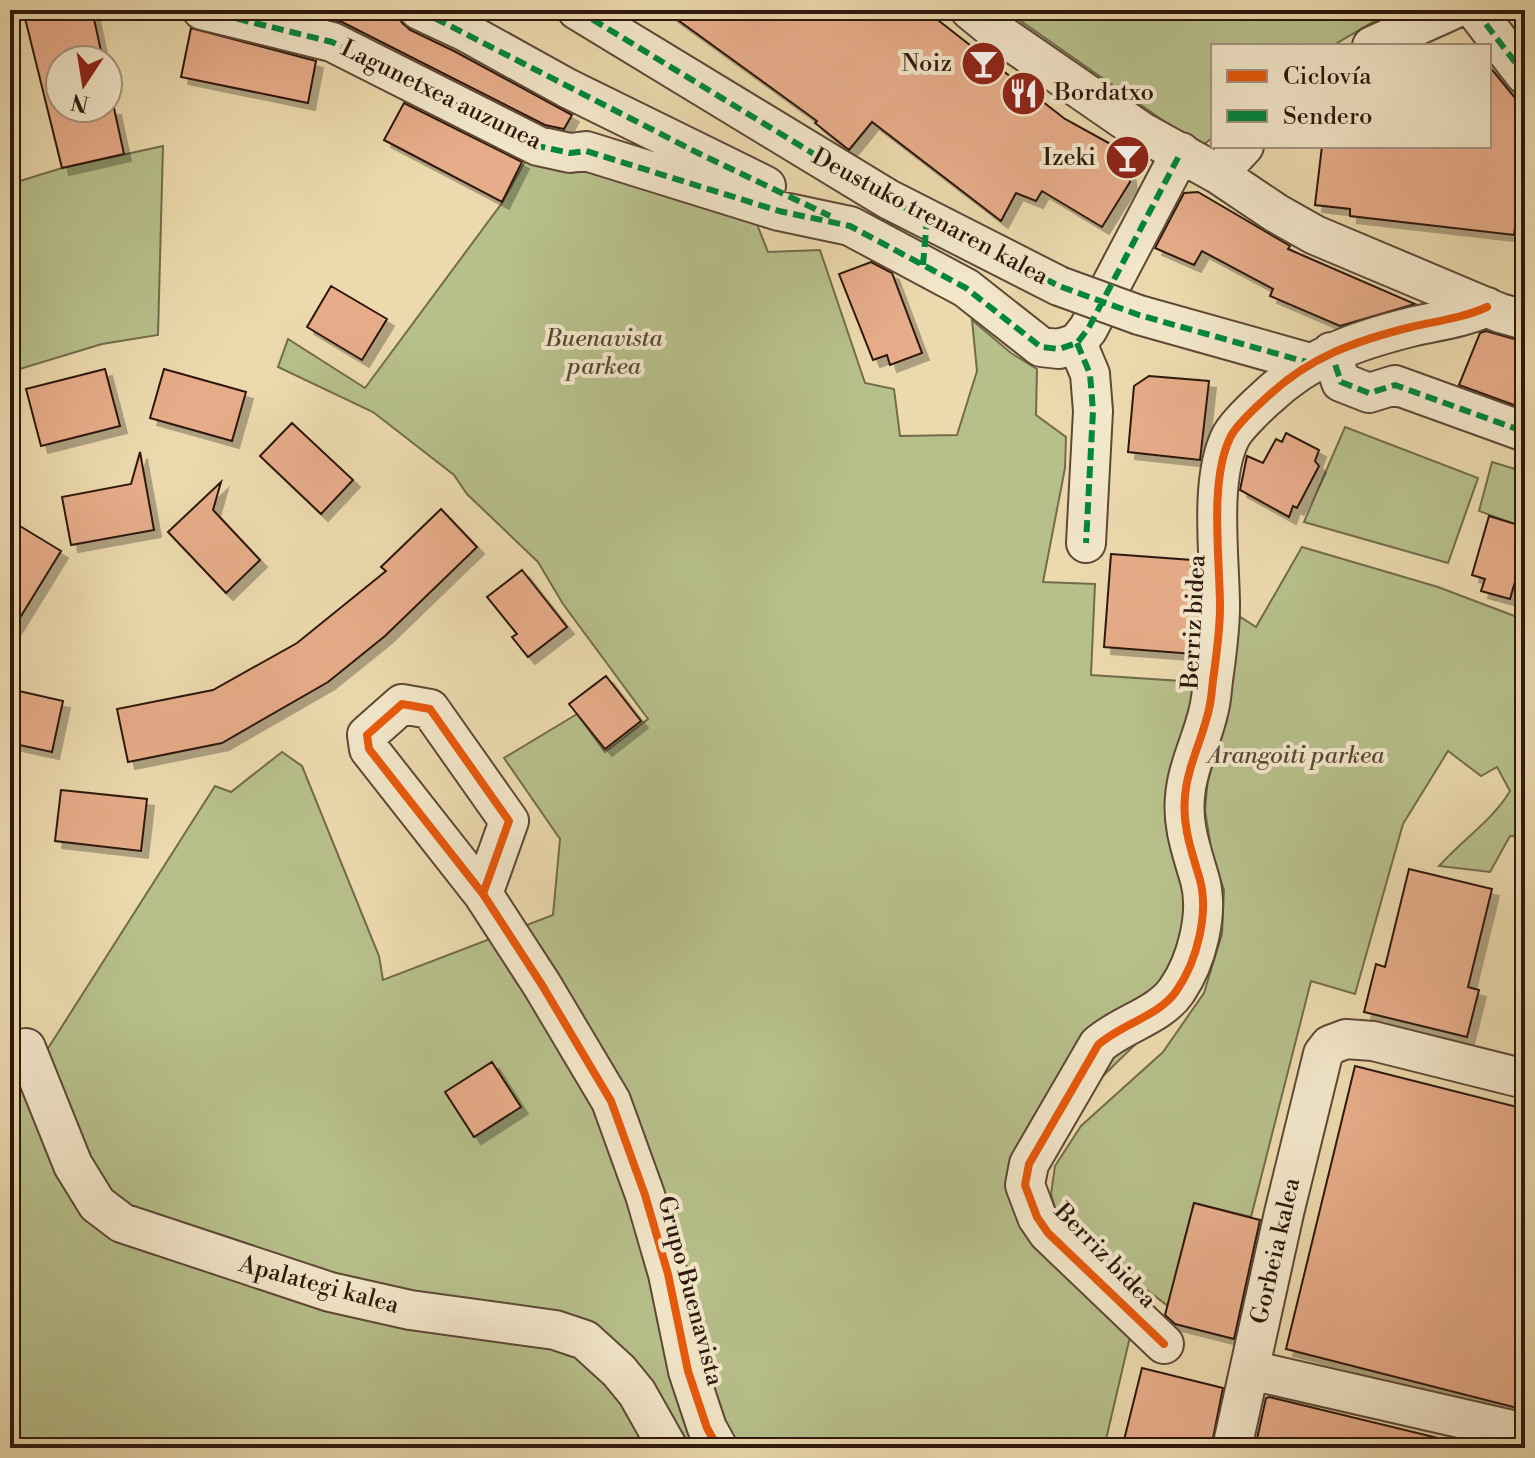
<svg xmlns="http://www.w3.org/2000/svg" width="1535" height="1458" font-family="'Libre Bodoni',serif">
<style>
.green{fill:#b7c08b;stroke:#726c4c;stroke-width:2}
.building{fill:#e7ad8a;stroke:#2e180e;stroke-width:2;filter:url(#shadow)}
.lines{fill:none;stroke-linecap:round;stroke-linejoin:round}
.street-casing{stroke:#5e4836;stroke-width:42}
.street{stroke:#f3e7ca;stroke-width:38}
.street-bridge-casing{stroke:#5e4836;stroke-width:42;stroke-linecap:butt}
.street-bridge{stroke:#f3e7ca;stroke-width:38}
.quiet{stroke:#00873e;stroke-width:6;stroke-dasharray:12 6;stroke-linecap:butt}
.cycleway-casing{stroke:#f3e7ca;stroke-width:13}
.cycleway{stroke:#e8590c;stroke-width:8}
.labels{text-anchor:middle;dominant-baseline:central;stroke-width:8;stroke-linejoin:round;paint-order:stroke}
.poi-label{font-size:24px;fill:#2e180e;stroke:#f3e7ca;text-anchor:end}
.street-label{font-size:24px;fill:#2e180e;stroke:#f3e7ca}
.park-label{font-size:24px;font-style:italic;fill:#574a34;stroke:#f3e7ca}
</style>
<defs>
<filter id="shadow"><feDropShadow dx="7" dy="7" stdDeviation="0" flood-color="#0004"/></filter>
</defs>
<rect width="100%" height="100%" fill="#ecdaae"/>
<filter id="stains"><feTurbulence type="fractalNoise" baseFrequency=".0025" numOctaves="4"/><feColorMatrix values="0 0 0 0 .2 0 0 0 0 .09 0 0 0 0 .02 0 0 0 .5 -.17"/></filter>
<radialGradient id="worn" r=".72"><stop offset=".6" stop-color="#630" stop-opacity="0"/><stop offset="1" stop-color="#630" stop-opacity=".3"/></radialGradient>
<path class="green" d="M1005,10H1411L1373,22L1332,46H1213V137L1201,147Z
M163,146L158,335L102,344L10,372V184L62,168Z
M532,149L756,222L768,252L820,250L865,383L894,389L900,436L957,435L977,371L972,320L1011,353L1037,369L1036,415L1066,437L1065,468L1043,582L1095,584L1091,675L1197,682L1178,783L1165,812L1183,875V944L1143,1037L1024,1153L1013,1187L1132,1328L1104,1448H10V1108L215,786L231,792L282,752L302,766L379,956L383,980L553,915L560,839L504,758L577,714L605,752L648,719L563,604L538,562L467,494L454,475L373,412L278,367L288,339L365,388L502,203Z
M1345,427L1478,478L1448,563L1304,522Z
M1492,462L1525,472V528L1479,511Z
M1302,547L1438,587L1525,620V837L1510,836L1490,872L1439,866C1462,840 1493,820 1510,791L1497,767L1481,776L1448,751L1403,824L1355,994L1311,981L1251,1217L1194,1203L1168,1306L1060,1224L1051,1194L1055,1166L1081,1126L1163,1052L1204,993L1222,934L1224,890L1212,854L1205,811L1209,764L1234,613L1256,627Z"/>
<path class="building" d="M23,10H92L103,60H60V108H114L124,154L62,168Z
M294,10H396L402,23L410,30L454,51L572,115L564,129L545,125L342,22Z
M664,10H925L1065,119L1125,152L1130,182L1102,227L1042,191L1036,201L1016,193L1001,221L872,122L849,150L815,123L817,121Z
M191,28L316,61L308,103L181,77Z
M1489,66L1525,110V212L1517,211L1514,235L1350,216V209L1315,205L1322,146H1489Z
M404,103L522,162L502,202L384,140Z
M1198,192L1290,246L1288,249L1415,304L1340,326L1270,296L1273,289L1202,251L1194,265L1155,248L1184,193Z
M871,262L892,273L922,353L890,365L887,355L873,360L839,274Z
M331,286L387,319L362,360L307,327Z
M1486,331L1525,342V409L1459,385L1480,333Z
M105,369L120,426L41,446L26,389Z
M164,369L246,392L232,441L150,418Z
M1149,376L1209,381L1200,460L1128,452L1134,386Z
M292,423L353,480L321,514L260,456Z
M1286,433L1319,450L1315,461L1319,466L1297,508L1293,506L1289,517L1240,490L1247,456L1263,463L1276,439L1282,442Z
M140,452L154,530L71,545L62,497L131,484Z
M221,482L213,510L260,560L226,593L168,532Z
M441,509L477,547L385,636L328,682L222,743L128,762L117,709L213,690L297,643L386,571L381,567Z
M1489,516L1525,527V547L1510,599L1481,591L1485,579L1472,575Z
M10,520L61,551L10,634Z
M1111,554L1192,560L1191,569L1196,558L1198,615L1194,654L1104,647Z
M522,570L567,627L528,657L512,637L517,634L487,597Z
M606,676L641,721L605,749L569,704Z
M10,689L63,701L52,752L10,743Z
M61,790L147,799L141,851L55,841Z
M1409,869L1492,889L1468,987L1479,990L1467,1037L1364,1012L1376,964L1385,967Z
M492,1062L521,1107L474,1137L445,1092Z
M1355,1066L1525,1109V1410L1286,1349Z
M1194,1203L1260,1220L1234,1339L1175,1324L1165,1315Z
M1142,1368L1223,1388L1211,1448H1122Z
M1269,1397L1442,1439L1440,1448H1255L1266,1398Z"/>
<g class="lines">
<defs>
<path id="street" d="M202,10L332,42L538,146L570,153L586,151L779,211L850,226L966,288L1041,347L1059,349L1077,343L1088,329L1181,152
M419,10L464,31L567,88L766,186
M577,10L888,199L1059,286
M970,10L997,32L1142,132L1218,174L1276,213L1315,235L1500,313L1525,320
M1475,10L1525,75
M1372,46L1452,10
M1218,174L1244,146
M1139,315L1310,363
M1077,343L1090,374L1093,411L1086,543
M1331,352L1341,382L1369,393L1395,385L1525,432
M483,894L509,821L430,709L402,704L367,735L369,749L483,894L542,985L611,1101L645,1195L668,1274L688,1371L707,1428L718,1448
M26,1048L73,1165L97,1204L122,1223L330,1292L410,1310L555,1330L585,1340L619,1371L637,1393L668,1448
M1164,1344L1048,1233L1037,1217L1025,1185L1029,1164L1098,1045C1121,1024 1160,1016 1177,990C1197,961 1209,913 1200,880C1192,852 1182,826 1185,797C1187,767 1203,738 1209,709C1212,697 1212,685 1214,673C1217,651 1220,629 1220,607C1220,559 1209,482 1230,438C1235,427 1256,407 1266,398C1309,357 1355,341 1411,327C1437,321 1463,318 1487,307
M1250,1370L1525,1433
M1232,1448L1284,1213L1323,1054L1330,1045L1346,1039L1373,1041L1525,1079"/>
</defs>
<use href="#street" class="street-casing"/>
<use href="#street" class="street"/>
<defs>
<path id="street-bridge" d="M1059,286L1139,315"/>
</defs>
<use href="#street-bridge" class="street-bridge-casing"/>
<use href="#street-bridge" class="street-bridge"/>
<path class="quiet" d="M202,10L332,42L538,146L570,153L586,151L779,211L850,226L966,288L1041,347L1059,349L1077,343L1088,329L1181,152
M419,10L700,154L830,216
M577,10L888,199L1059,286L1139,315L1310,363
M1475,10L1525,75
M923,265L927,219
M1077,343L1090,374L1093,411L1086,543
M1327,354L1331,352L1341,382L1369,393L1395,385L1525,432"/>
<defs>
<path id="cycleway" d="M483,894L509,821L430,709L402,704L367,735L369,749L483,894L542,985L611,1101L645,1195L668,1274L688,1371L707,1428L718,1448
M1164,1344L1048,1233L1037,1217L1025,1185L1029,1164L1098,1045C1121,1024 1160,1016 1177,990C1197,961 1209,913 1200,880C1192,852 1182,826 1185,797C1187,767 1203,738 1209,709C1212,697 1212,685 1214,673C1217,651 1220,629 1220,607C1220,559 1209,482 1230,438C1235,427 1256,407 1266,398C1309,357 1355,341 1411,327C1437,321 1463,318 1487,307"/>
</defs>
<use href="#cycleway" class="cycleway-casing"/>
<use href="#cycleway" class="cycleway"/>
</g>
<defs>
<symbol id="bar-disc" viewBox="-11 -11 22 22"><circle r="9.5" fill="#8f2418" stroke="#f3e7ca"/><path d="M-6-5H6L.8 .8V4.5H3.5V6h-7V4.5H-.8V.8Z" fill="#fff"/></symbol>
<symbol id="restaurant-disc" viewBox="-11 -11 22 22"><circle r="9.5" fill="#8f2418" stroke="#f3e7ca"/><path d="M-5-6h1v4h1v-4h1v4h1v-4h1v5L-1.5 .5V6h-2V.5L-5-1ZM5-6V6H3V1.5H1.5Q1.5-4 5-6Z" fill="#fff"/></symbol>
</defs>
<g fill-rule="evenodd">
<use href="#bar-disc" x="958" y="38" width="51" height="51"/>
<use href="#restaurant-disc" x="998" y="68" width="51" height="51"/>
<use href="#bar-disc" x="1102" y="132" width="51" height="51"/>
</g>
<g class="labels">
<g class="poi-label">
<text x="952" y="64">Noiz</text>
<text x="1054" y="93" text-anchor="start">Bordatxo</text>
<text x="1096" y="158">Izeki</text>
</g>
<g class="street-label">
<text transform="translate(441 95) rotate(26)">Lagunetxea auzunea</text>
<text transform="translate(930 217) rotate(28)">Deustuko trenaren kalea</text>
<text transform="translate(1194 622) rotate(-87)">Berriz bidea</text>
<text transform="translate(1276 1251) rotate(-77)">Gorbeia kalea</text>
<text transform="translate(1105 1256) rotate(46)">Berriz bidea</text>
<text transform="translate(319 1285) rotate(15)">Apalategi kalea</text>
<text transform="translate(690 1291) rotate(75)">Grupo Buenavista</text>
</g>
<g class="park-label">
<text x="604" y="339">Buenavista<tspan x="604" dy="28">parkea</tspan></text>
<text x="1296" y="756">Arangoiti parkea</text>
</g>
</g>
<rect width="1535" height="1458" fill="none" stroke="#ecdaae" stroke-width="40"/>
<rect x="12" y="12" width="1511" height="1434" fill="none" stroke="#2e180e" stroke-width="4"/>
<rect x="20" y="20" width="1495" height="1418" fill="none" stroke="#2e180e" stroke-width="2"/>
<rect x="1211" y="44" width="280" height="104" fill="#f3e7ca" stroke="#a4947f" stroke-width="2"/>
<rect x="1227" y="70" width="40" height="12" fill="#e8590c" stroke="#a4947f" stroke-width="2"/>
<text x="1283" y="84" font-size="24" fill="#2e180e">Ciclovía</text>
<rect x="1227" y="110" width="40" height="12" fill="#00873e" stroke="#a4947f" stroke-width="2"/>
<text x="1283" y="124" font-size="24" fill="#2e180e">Sendero</text>
<g transform="translate(84 84) rotate(192)"><circle r="38" fill="#f3e7ca" stroke="#a4947f" stroke-width="2"/>
<path d="M0-6L14 30L0 20L-14 30Z" fill="#8f2418"/>
<text y="-12" font-size="22" font-weight="bold" text-anchor="middle" fill="#2e180e">N</text>
</g>
<rect width="100%" height="100%" filter="url(#stains)"/>
<rect width="100%" height="100%" fill="url(#worn)"/>
</svg>
